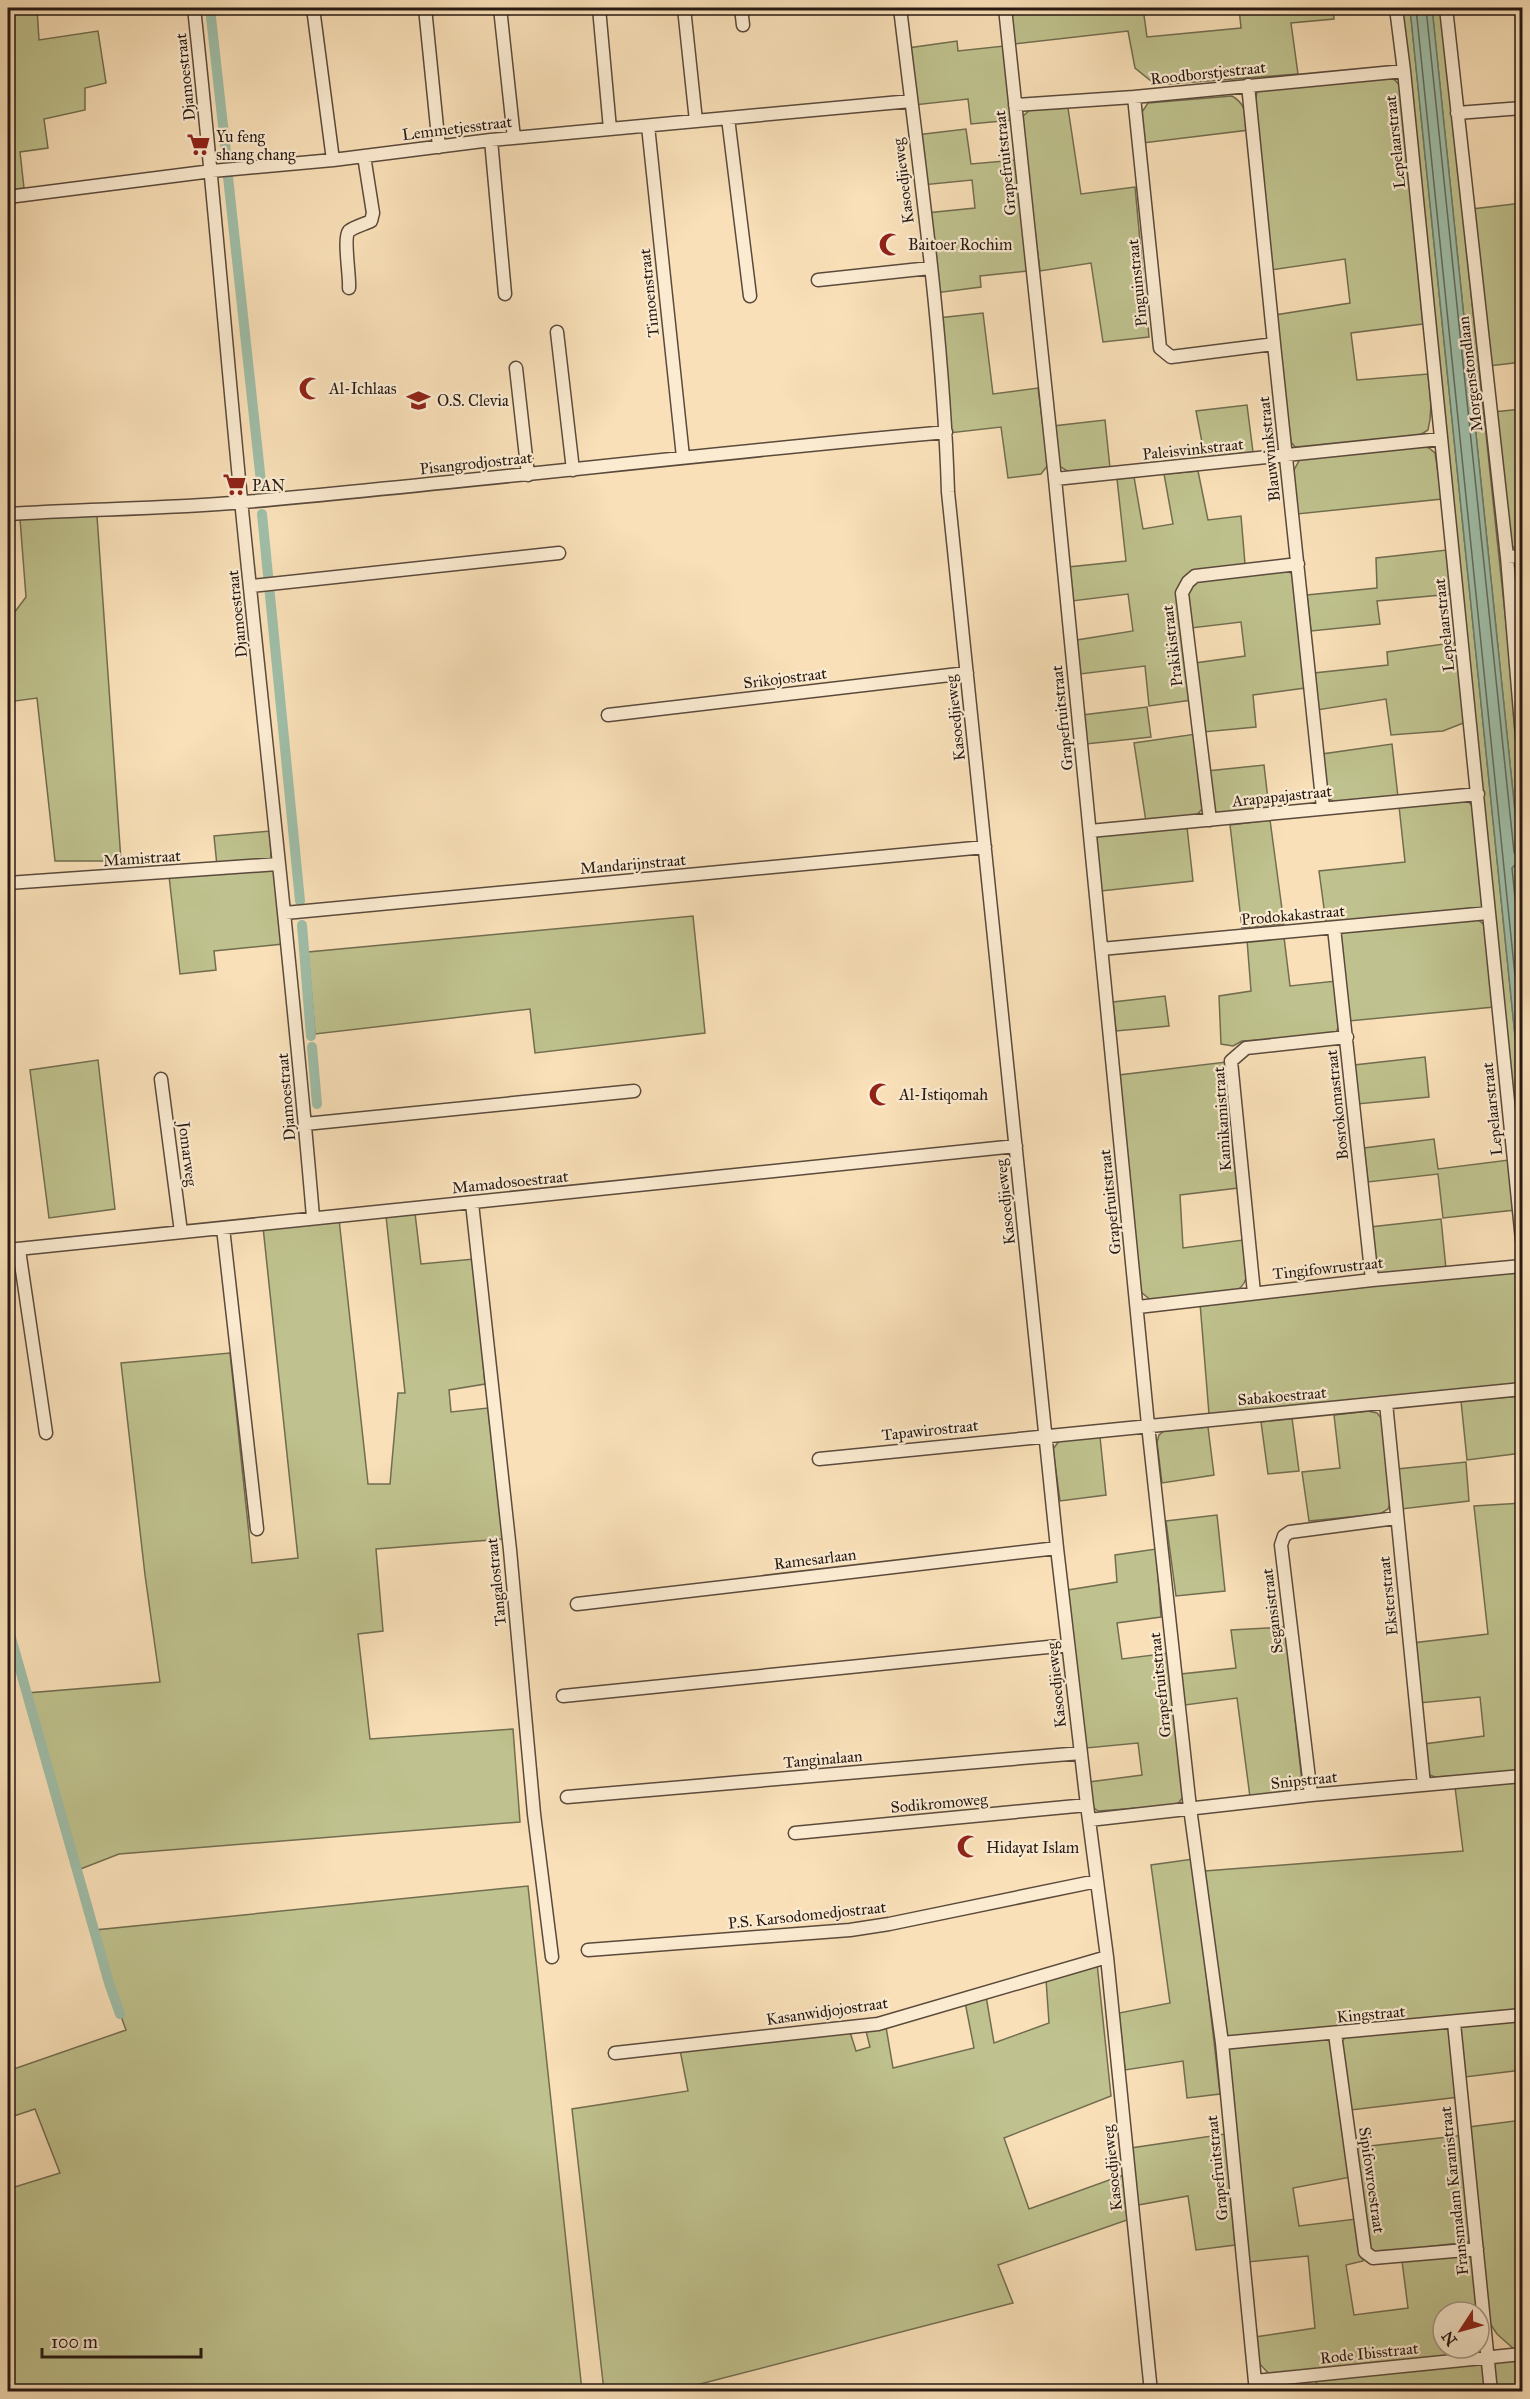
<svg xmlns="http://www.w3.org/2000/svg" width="1530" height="2399" font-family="'IM FELL Great Primer',serif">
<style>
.green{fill:#bfc28e;stroke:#726d50;stroke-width:1.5;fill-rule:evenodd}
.water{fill:#9fbea8;stroke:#6f7c6c;stroke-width:1.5}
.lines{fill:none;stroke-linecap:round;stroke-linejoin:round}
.shore{stroke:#626b5e;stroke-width:1.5}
.canal{stroke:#9fbea8;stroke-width:10}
.minor-casing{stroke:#5b4a3c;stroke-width:15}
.minor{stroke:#fbebd1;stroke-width:12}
.labels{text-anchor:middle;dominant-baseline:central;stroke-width:4.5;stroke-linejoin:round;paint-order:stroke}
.street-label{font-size:16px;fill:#261813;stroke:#fbebd1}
.poi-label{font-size:16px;fill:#261813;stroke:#fbebd1;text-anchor:start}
</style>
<rect width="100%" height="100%" fill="#f9e0b8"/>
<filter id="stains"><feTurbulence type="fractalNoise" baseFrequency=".00333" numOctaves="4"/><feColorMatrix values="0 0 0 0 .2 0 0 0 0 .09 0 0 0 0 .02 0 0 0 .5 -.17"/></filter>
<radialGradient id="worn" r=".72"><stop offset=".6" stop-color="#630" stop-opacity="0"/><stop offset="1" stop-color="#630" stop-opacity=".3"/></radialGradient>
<path class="green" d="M8,8H37L39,40L98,31L106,83L85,88V110L44,119L48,148L20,152L24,188L8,190Z
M1008,8H1143L1147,37L1241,28L1239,8H1333L1334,19L1291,23L1298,74L1156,85L1135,68L1128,31L1013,44Z
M1401,8H1410L1522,1104V1200Z
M1432,8H1441L1522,775V880Z
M957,41L958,51L1004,46L1012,120L971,124L968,99L914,105L908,48Z
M1387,77L1395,80L1400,86L1423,324L1351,333L1357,380L1428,374C1430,394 1433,411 1428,430L1420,435L1302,449L1295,447L1291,442L1275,315L1350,303L1345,259L1271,270L1255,102L1257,92L1262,89Z
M1232,96C1246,104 1246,115 1249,130L1143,143L1140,115L1148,103Z
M1068,108L1081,194L1135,187L1149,337L1103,342L1091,263L1040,271L1022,125L1023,116L1030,110Z
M966,129L971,164L1016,160L1027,271L980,276L981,287L935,293L926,213L975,208L972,180L922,185L916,135Z
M1522,203V362L1489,366L1472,209Z
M983,313L993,394L1038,388L1048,465L1041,474L1008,478L1001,427L949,433L938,318Z
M1247,405L1253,452L1205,458L1196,411Z
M1522,409V548L1511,547L1493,412Z
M1105,420L1110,468L1069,472L1059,466L1053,426Z
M1421,446L1429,448L1435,453L1442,499L1297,514L1293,472L1300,459Z
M1198,471L1208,520L1241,516L1245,564L1212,568L1188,575L1179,591L1192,700L1149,706L1145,666L1080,674L1077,640L1133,631L1128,594L1072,601L1068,567L1126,561L1117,479L1134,477L1143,529L1173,524L1164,474Z
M97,516L121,861H55L37,698L8,702V621L26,597L20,519Z
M1447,550L1452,594L1377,601L1380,624L1311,631L1307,595L1377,588L1376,558Z
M1280,570L1292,573L1295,581L1305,688L1253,695L1256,727L1203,732L1195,663L1245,656L1241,622L1191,628C1188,609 1181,594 1197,580Z
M1458,642L1466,722L1443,731L1391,735L1386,699L1317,710L1314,673L1388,665L1387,652Z
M1147,707L1151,737L1086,744L1082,715Z
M1196,734L1202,809L1195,817L1146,822L1134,743Z
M1392,744L1398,797L1337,803L1329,799L1322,754Z
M1264,765L1269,809L1219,815L1212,809L1207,771Z
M1461,799L1470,803L1474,810L1482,907L1326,923L1319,871L1405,862L1399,806Z
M1270,820L1284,924L1242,928L1230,825Z
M1187,827L1193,881L1101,891L1096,849L1097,838L1104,833Z
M270,831L271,858L266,860L217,866L214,836Z
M273,869L276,872L283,944L214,951L216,970L180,974L169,876Z
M693,916L705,1033L535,1053L530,1009L315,1034L308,952Z
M1477,919L1487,927L1494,1007L1349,1021L1341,945V935L1345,931Z
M1284,937L1290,986L1336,981C1339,999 1348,1023 1332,1036L1242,1041L1233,1046L1221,1044L1219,996L1251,991L1247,940Z
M1165,996L1169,1026L1116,1031L1113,1002Z
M1425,1057L1429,1097L1357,1104L1354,1065Z
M98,1060L115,1209L49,1218L30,1070Z
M1226,1062L1238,1188L1180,1195L1183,1248L1243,1240C1245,1257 1254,1280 1237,1290L1152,1301L1141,1292L1119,1075Z
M1434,1139L1438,1169L1509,1160L1515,1210L1443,1218L1438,1174L1368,1182L1364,1148Z
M415,1213L421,1264L474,1259L485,1384L449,1390L451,1412L488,1408L503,1539L376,1549L383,1631L358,1634L370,1739L513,1729L520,1822L119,1854L78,1870L27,1693L160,1682L145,1575L121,1363L230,1353L252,1563L298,1558L263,1227L339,1219L368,1484H390L398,1393H405L386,1216Z
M1441,1219L1446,1269L1382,1275L1376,1272L1370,1227Z
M1510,1270L1519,1272L1522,1280V1384L1209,1414L1200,1303Z
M1522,1396V1453L1467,1460L1461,1401Z
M1368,1411L1377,1413L1382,1419L1391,1501L1388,1509L1380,1514L1309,1521L1302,1472L1340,1468L1334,1415Z
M1292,1418L1299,1471L1268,1474L1261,1422Z
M1208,1427L1214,1475L1162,1483L1157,1442L1159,1435L1164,1431Z
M1100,1437L1106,1495L1060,1501L1053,1449L1060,1440Z
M1466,1462L1469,1501L1401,1509L1397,1469Z
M1522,1503V1772L1435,1777L1427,1774L1424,1744L1484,1736L1480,1697L1419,1703L1412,1643L1488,1634L1474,1506Z
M1217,1515L1225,1591L1176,1596L1166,1521Z
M1156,1549L1161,1617L1117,1623L1122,1659L1169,1653L1183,1797L1177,1805L1098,1811L1093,1807L1089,1782L1142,1775L1138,1743L1086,1748L1068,1590L1117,1582L1115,1555Z
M1285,1627L1302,1782L1299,1790L1290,1793L1250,1797L1237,1698L1185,1705L1181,1674L1236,1668L1231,1630Z
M1522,1781V2009L1233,2038L1226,2035L1205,1871L1463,1851L1455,1787Z
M1193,1859L1220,2094L1187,2098L1183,2061L1125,2070L1119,2013L1170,2003L1151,1865Z
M528,1886L582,2391H8V2189L60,2173L35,2109L8,2118V2071L126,2030L109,1983L95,1930Z
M1097,1963L1111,2096L1004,2138L1029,2209L1123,2175L1127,2220L998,2265L1013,2303L673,2391H604L572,2109L688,2091L680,2050L850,2032L856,2051L870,2047L866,2031L886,2027L893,2068L974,2048L965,2002L986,1996L994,2043L1049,2023L1046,1979Z
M1522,2018V2070L1465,2077L1460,2035L1461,2028L1467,2024Z
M1448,2028L1452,2033L1459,2097L1351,2110L1340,2043L1348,2035Z
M1329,2039L1333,2043L1351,2177L1293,2188L1299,2226L1356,2219L1363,2261L1346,2265L1354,2315L1408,2308L1402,2261L1467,2254L1473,2257L1483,2345L1479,2351L1473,2355L1270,2375L1258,2362L1255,2337L1315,2328L1308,2256L1248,2262L1228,2052L1231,2047ZM1443,2312H1479V2348H1443Z
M1522,2120V2349L1515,2350L1497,2334L1487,2319L1469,2127Z
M1225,2134L1235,2245L1196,2250L1188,2196L1138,2205L1131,2148Z
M1464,2135L1472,2237L1468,2242L1375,2253L1368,2249L1353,2148Z
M1522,2356V2391H1494C1490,2361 1493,2361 1522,2356Z
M1479,2362L1486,2368L1488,2391H1317L1316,2379Z"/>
<path class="water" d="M1410,8H1432L1522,880V1104Z"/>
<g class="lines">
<path class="shore" d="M1416,8L1522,1044
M1426,8L1514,852L1517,857L1522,858
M1522,866L1515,865L1512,868L1522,969"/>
<path class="canal" d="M210,8L227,162
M228,177L262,491
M262,514L300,901
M302,925L311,1036
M312,1047L317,1104
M8,1627L109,1983L120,2014"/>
<defs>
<path id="minor" d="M194,8C212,171 225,336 241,500C265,739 293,978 313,1217
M313,8L333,160
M425,8L439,147
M500,8L514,138
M599,8L610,129
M684,8L696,121
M741,8L743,25
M900,8C919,168 943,330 948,492L1057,1548L1087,1805L1107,1957L1151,2392
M1005,8L1055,479L1148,1425L1190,1808L1222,2043L1256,2392
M1396,8L1404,71L1522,1240
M1446,8L1507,557L1522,737
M1248,85L1274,344L1323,808
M1134,97L1160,348L1171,357L1274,344
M1015,105L1134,97L1404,71
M1457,113L1522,108
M728,118L750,296
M648,126L683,457
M491,140L505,294
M8,197L212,171L333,160L491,140L911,101
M818,280L930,268
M349,288C350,276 343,238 349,231C354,227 365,224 371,221L373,213L364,156
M557,332L573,470
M516,368L528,475
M1055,479L1440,439
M8,514C86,509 165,509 244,502C478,481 712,453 946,432
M1507,557L1522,556
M252,586L559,553
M608,715L967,673
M1210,820L1182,593L1188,582L1195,576L1298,564
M1090,831L1478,794
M8,883L278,864
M285,913L985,847
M1334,928L1372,1280
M1101,949L1488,913
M161,1079L181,1232
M305,1124L634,1091
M472,1203L510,1550L534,1814L552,1957
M223,1228L257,1529
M8,1250L1016,1146
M19,1250L46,1433
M1254,1293L1231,1061L1246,1048L1347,1037
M1138,1307L1372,1280L1522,1266
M1386,1403L1424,1785
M819,1459L1522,1389
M577,1604L1057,1548
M563,1696L1068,1645
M1311,1795L1281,1545L1284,1536L1290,1532L1396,1518
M567,1797L1081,1753
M1089,1820L1311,1795L1522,1776
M795,1833L1087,1805
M588,1950L850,1930L889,1924L1097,1881
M1454,2023L1491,2392
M1335,2034L1365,2252L1373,2258L1477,2249
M1222,2043L1522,2015
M615,2053L878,2024L1107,1957
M1255,2381L1522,2354"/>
</defs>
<use href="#minor" class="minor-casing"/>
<use href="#minor" class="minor"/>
</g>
<defs>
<symbol id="supermarket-bare" viewBox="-9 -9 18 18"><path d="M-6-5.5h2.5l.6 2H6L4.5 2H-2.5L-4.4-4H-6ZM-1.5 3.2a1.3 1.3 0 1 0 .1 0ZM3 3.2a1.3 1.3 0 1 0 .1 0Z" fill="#8f2418" stroke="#fbebd1" stroke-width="2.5" paint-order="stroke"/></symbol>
<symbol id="mosque-bare" viewBox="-9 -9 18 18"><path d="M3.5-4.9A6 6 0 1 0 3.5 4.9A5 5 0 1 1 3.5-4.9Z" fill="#8f2418" stroke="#fbebd1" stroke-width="2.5" paint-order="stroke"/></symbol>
<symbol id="school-bare" viewBox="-9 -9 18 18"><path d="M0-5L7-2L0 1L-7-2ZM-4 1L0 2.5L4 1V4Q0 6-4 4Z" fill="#8f2418" stroke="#fbebd1" stroke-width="2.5" paint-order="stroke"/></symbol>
</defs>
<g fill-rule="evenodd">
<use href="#supermarket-bare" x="182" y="128" width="33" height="33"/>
<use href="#mosque-bare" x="874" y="228" width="33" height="33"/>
<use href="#mosque-bare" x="294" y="372" width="33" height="33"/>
<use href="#school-bare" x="402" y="384" width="33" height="33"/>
<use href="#supermarket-bare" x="218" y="468" width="33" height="33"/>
<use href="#mosque-bare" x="864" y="1078" width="33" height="33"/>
<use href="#mosque-bare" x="952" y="1830" width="33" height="33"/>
</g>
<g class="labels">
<g class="street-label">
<text transform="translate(1208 73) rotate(-6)">Roodborstjestraat</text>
<text transform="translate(185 77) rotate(-96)">Djamoestraat</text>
<text transform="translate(457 128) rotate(-7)">Lemmetjesstraat</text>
<text transform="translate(1395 142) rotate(-96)">Lepelaarstraat</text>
<text transform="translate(1005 163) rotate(-96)">Grapefruitstraat</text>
<text transform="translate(903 181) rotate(-97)">Kasoedjieweg</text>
<text transform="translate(1137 283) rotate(-96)">Pinguinstraat</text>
<text transform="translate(649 293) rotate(-96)">Timoenstraat</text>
<text transform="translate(1470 374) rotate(-97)">Morgenstondlaan</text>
<text transform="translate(1193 449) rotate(-6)">Paleisvinkstraat</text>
<text transform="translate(1269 449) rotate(-96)">Blauwvinkstraat</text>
<text transform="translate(476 463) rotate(-6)">Pisangrodjostraat</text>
<text transform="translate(237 614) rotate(-96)">Djamoestraat</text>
<text transform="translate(1444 625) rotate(-96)">Lepelaarstraat</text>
<text transform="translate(1172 646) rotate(-97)">Prakikistraat</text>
<text transform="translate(785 678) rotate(-7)">Srikojostraat</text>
<text transform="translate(955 718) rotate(-96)">Kasoedjieweg</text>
<text transform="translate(1062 718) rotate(-96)">Grapefruitstraat</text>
<text transform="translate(1282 796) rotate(-6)">Arapapajastraat</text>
<text transform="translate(142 858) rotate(-4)">Mamistraat</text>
<text transform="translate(633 864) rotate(-5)">Mandarijnstraat</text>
<text transform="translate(1293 915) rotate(-5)">Prodokakastraat</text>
<text transform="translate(286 1097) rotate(-95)">Djamoestraat</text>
<text transform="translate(1337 1105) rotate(-96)">Bosrokomastraat</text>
<text transform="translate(1492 1109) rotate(-96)">Lepelaarstraat</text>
<text transform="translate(1222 1119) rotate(-94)">Kamikamistraat</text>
<text transform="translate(188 1154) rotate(83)">Jomarweg</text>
<text transform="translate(510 1182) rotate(-6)">Mamadosoestraat</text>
<text transform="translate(1005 1202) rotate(-96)">Kasoedjieweg</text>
<text transform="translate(1110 1202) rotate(-96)">Grapefruitstraat</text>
<text transform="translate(1328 1268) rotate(-6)">Tingifowrustraat</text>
<text transform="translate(1282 1396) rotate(-5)">Sabakoestraat</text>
<text transform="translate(930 1430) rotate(-6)">Tapawirostraat</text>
<text transform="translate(815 1559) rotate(-7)">Ramesarlaan</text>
<text transform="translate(496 1582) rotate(-96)">Tangalostraat</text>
<text transform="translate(1388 1596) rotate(-96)">Eksterstraat</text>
<text transform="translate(1272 1611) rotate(-97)">Segansistraat</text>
<text transform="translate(1056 1685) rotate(-96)">Kasoedjieweg</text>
<text transform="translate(1160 1685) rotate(-96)">Grapefruitstraat</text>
<text transform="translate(823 1759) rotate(-5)">Tanginalaan</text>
<text transform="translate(1304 1780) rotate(-6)">Snipstraat</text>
<text transform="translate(939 1803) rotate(-5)">Sodikromoweg</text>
<text transform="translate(807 1915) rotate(-6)">P.S. Karsodomedjostraat</text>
<text transform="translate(827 2011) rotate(-8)">Kasanwidjojostraat</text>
<text transform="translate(1371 2014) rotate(-5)">Kingstraat</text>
<text transform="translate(1112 2168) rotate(-96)">Kasoedjieweg</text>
<text transform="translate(1217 2168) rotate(-96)">Grapefruitstraat</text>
<text transform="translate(1372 2180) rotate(82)">Sipifowroestraat</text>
<text transform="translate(1454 2191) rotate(-96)">Fransmadam Karanistraat</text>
<text transform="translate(1369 2353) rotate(-6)">Rode Ibisstraat</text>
</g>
<g class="poi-label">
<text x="216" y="136">Yu feng<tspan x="216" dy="18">shang chang</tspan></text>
<text x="908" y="244">Baitoer Rochim</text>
<text x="329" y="388">Al-Ichlaas</text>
<text x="437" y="400">O.S. Clevia</text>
<text x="252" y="485">PAN</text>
<text x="899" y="1094">Al-Istiqomah</text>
<text x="986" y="1847">Hidayat Islam</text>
</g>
</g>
<rect width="1530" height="2399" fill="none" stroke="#f9e0b8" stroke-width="30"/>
<rect x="9" y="9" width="1512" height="2381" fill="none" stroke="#261813" stroke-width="3"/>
<rect x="15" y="15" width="1500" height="2369" fill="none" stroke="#261813" stroke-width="1.5"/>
<g transform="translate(1461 2330) rotate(234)"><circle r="28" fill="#fbebd1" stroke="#a69785" stroke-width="1.5"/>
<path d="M0-4.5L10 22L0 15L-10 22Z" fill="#8f2418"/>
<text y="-9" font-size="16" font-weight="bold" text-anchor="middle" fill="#261813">N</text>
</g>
<path d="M42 2348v9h159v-9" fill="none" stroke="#261813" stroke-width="3"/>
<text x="51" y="2348" font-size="18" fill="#261813" stroke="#fbebd1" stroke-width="4.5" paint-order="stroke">100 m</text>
<rect width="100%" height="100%" filter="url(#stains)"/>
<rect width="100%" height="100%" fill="url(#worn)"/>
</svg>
